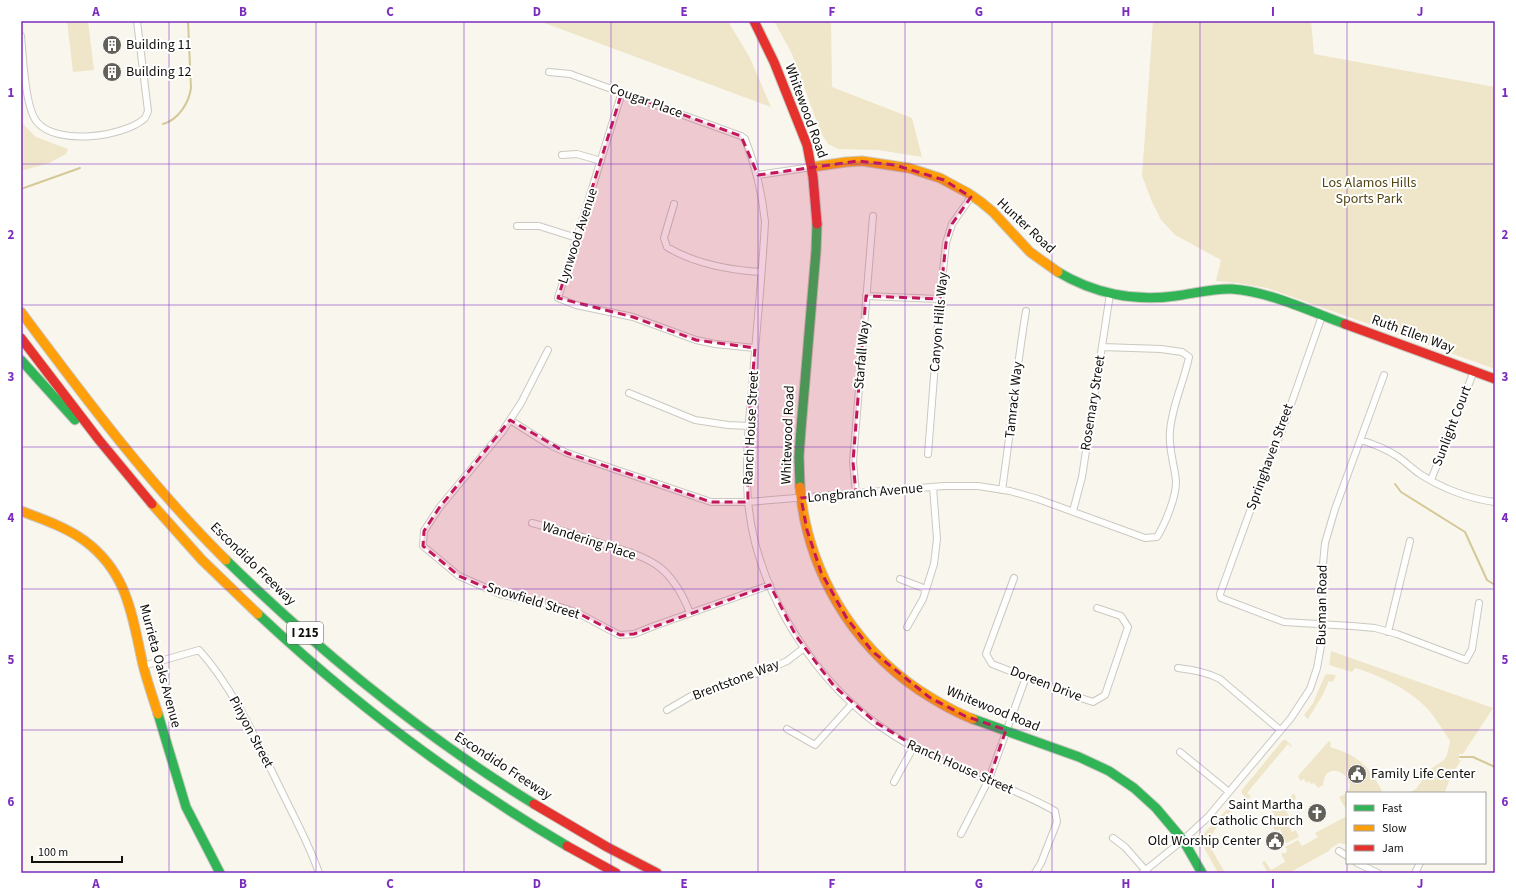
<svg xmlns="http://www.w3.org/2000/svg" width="1516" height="894" font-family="'Source Sans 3',sans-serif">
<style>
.green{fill:#efe6c9}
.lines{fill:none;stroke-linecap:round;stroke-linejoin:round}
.stream{stroke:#d5c898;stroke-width:2}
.street-casing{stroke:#cbc8c2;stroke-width:8}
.fast-casing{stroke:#cbc8c2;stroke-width:11}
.slow-casing{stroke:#cbc8c2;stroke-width:11}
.jam-casing{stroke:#cbc8c2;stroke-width:11}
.street{stroke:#fefefc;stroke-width:6}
.fast{stroke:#30b455;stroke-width:9}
.slow{stroke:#ff9f0a;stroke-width:9}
.jam{stroke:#e5322d;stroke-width:9}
.marked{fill:#c2185b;fill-opacity:0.2;stroke:#c2185b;stroke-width:3;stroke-dasharray:8 5;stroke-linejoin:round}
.grid{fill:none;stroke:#7b2cbf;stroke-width:1;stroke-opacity:0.55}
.labels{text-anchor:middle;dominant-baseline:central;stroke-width:4;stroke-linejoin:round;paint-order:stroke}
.shield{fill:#fff;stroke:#585754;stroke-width:1}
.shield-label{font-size:13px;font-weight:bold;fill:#110f0a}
.poi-label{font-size:14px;fill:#110f0a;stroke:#fff;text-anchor:start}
.street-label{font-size:14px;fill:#110f0a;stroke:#fff}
.park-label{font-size:14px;fill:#524411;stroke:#fff}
.neatline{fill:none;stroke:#7b2cbf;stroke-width:1.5}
.grid-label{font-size:13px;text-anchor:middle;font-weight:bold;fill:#7b2cbf}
</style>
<rect width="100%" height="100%" fill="#f9f6ed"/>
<path class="green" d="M67,21H88L94,70L73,72Z
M539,21H728L750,58L771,107Z
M774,21H831L832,87L912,118L922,157L878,150L838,149L828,144L821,133L792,54Z
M1153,21H1311L1314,54L1495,87V369L1267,288L1238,283L1216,281L1221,260L1175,235L1161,220L1152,202L1142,176Z
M21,124H23L36,137L68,149L66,154L49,163L21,171Z
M1331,651L1493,708L1463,754H1459V760H1461L1450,778L1445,792L1408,793L1416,789L1429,770L1444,760L1447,755L1450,741C1444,732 1438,722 1431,713C1413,691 1382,676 1355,668L1352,672L1329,665Z
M1327,674L1336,675L1333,682L1329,681L1322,696L1308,719L1304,715L1313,703L1325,675Z
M1283,740H1286L1292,746L1291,747L1288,744L1247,793L1251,796L1248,799L1242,794L1241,791Z
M1329,741L1331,742L1330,747C1358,755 1369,766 1382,791L1379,793H1347V811L1339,797C1370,785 1325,752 1323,785L1318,788L1314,783L1311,784L1309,781L1306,783L1304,779L1300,781L1298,776Z
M1294,793L1296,798V799L1284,806L1292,823L1288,825L1292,832L1296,830L1299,837L1286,843L1280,829L1275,831L1273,827L1279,823L1271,809L1283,805Z
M1235,801L1241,806L1239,810L1235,807C1227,817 1206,833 1211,847C1215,856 1221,865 1225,873H1218L1202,844L1204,833Z
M1347,816V843L1344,844L1339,843L1331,848L1329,851L1289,873H1266L1267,872L1262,862L1265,861L1271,870L1285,862L1281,853H1286L1287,849L1285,847L1298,840L1302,846L1304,845L1318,837L1315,833Z"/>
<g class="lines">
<path class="stream" d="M163,124C178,120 189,103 191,88L188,21
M21,189L80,168
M1395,484L1401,492L1465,532L1487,580L1495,585
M1460,757H1473L1495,767"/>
<defs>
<path id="street" d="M21,36C23,56 25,108 37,122C57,146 123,137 144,119C146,117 147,114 148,111L137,21
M549,72L570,74L741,136L745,139C756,167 762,192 765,222C762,278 756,334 752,389C748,427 745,464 748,501C756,592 817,687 893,735C944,768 1003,781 1055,811L1057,822L1041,863L1035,873
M622,92L558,298L576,305L633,317L696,340L715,344L755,348
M562,155L577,154L601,161
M758,175L812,167
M674,204L664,238L667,247C695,264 729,270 761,272
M517,226H539L577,238
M866,296L940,299
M1322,316L1281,433L1266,467L1220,594L1221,598L1284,622L1352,626L1375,628L1397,634L1466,660L1472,649L1479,603
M548,350L521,403L502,432L439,508L424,531L423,546L459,576L500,594L525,600L551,604L578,613L608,629L620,635L634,634L654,626L770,585
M629,393L695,420L728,425L749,426
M510,420L548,444L567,453L711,502H748L944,486H978L1010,491L1038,499L1145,538L1157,537C1165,524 1176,498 1176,482C1175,466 1168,448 1170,431C1172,405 1184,382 1189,357L1182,352L1161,349L1102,347
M1361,440C1373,444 1385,448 1395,455C1404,460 1411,468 1420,474C1441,488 1470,499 1495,502
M928,454L940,299L946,243L952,224L971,197
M1431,480L1474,371
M1002,490C1011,430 1016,370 1026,311
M856,493L853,462L873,216
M1073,511L1082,477L1110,294
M532,523C556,529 580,536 603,544C621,549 642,555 658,566C674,578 683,595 690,613
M1014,578L986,654L992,664L1075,696L1093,702L1105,695L1128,627L1121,616L1097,608
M900,579L926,589
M907,627L923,599L934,564L937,539L933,487
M1388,632L1410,541
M143,666L199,650C233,687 259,745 281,790C294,817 309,844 319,873
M1178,668C1193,670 1206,672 1220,679L1280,730
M667,710L691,696L770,669L787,661L804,648
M787,729L815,745L852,704
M1180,752L1229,792
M894,782L913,748
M961,834L989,779L1026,677
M1113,838L1125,847L1147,872
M1339,851L1347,856
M1357,863L1378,873
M1142,873L1183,840L1208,817L1291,718L1310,689L1317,668L1322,640L1323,564L1325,543L1335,509L1384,375
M1415,873L1420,863"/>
<path id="fast" d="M1058,272C1093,293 1134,302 1175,296C1193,294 1213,288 1232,289C1271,292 1309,311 1345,324
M21,360L75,420
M800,487L799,456L801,429L816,251L817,224
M226,560C320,652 422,735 534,804
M258,614C353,703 455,780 567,846
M158,714L186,807L220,873
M973,719L1079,757L1109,771L1134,788L1156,808L1183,840L1202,873"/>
<path id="slow" d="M812,167L846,162L862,161L909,168L940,178L968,193L981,202L993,212L1030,252L1058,272
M21,312C85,398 150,485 226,560
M800,487C807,569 851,644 919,690C936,701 954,712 973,719
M152,504L202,560L258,614
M21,511C42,519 66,527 85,541C128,573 132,616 143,665C147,681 153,698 158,714"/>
<path id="jam" d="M754,21L774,62L807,145L813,177L817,224
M1345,324L1495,379
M21,338L99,440L152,504
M534,804L607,847L657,873
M567,846L616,873"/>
</defs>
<use href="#street" class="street-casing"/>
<use href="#fast" class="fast-casing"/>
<use href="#slow" class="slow-casing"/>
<use href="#jam" class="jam-casing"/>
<use href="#street" class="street"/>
<use href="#fast" class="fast"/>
<use href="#slow" class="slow"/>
<use href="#jam" class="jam"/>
</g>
<path class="marked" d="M622,92L741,136L758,175L858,161L895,165L944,180L971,197L952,224L946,243L940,299L866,296L853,462L856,493L801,498L807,530L821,572L846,617L872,651L929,697L965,716L1006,730L989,779L934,758L875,722L834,686L796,636L770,585L634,634L620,635L578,613L551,604L500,594L459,576L423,546L424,531L439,508L510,420L567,453L650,481L711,502H748L747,443L755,348L696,340L633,317L558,298Z"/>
<path class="grid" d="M169,21V873M316,21V873M464,21V873M611,21V873M758,21V873M905,21V873M1052,21V873M1200,21V873M1347,21V873M21,164H1495M21,305H1495M21,447H1495M21,589H1495M21,730H1495"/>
<defs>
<symbol id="building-disc" viewBox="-11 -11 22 22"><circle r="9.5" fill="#626059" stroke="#fff"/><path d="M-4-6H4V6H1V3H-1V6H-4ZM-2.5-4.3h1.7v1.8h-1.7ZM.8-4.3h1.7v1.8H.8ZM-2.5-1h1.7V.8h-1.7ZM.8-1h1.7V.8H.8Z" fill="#fff"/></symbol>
<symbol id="civic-disc" viewBox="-11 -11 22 22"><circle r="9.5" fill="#626059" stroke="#fff"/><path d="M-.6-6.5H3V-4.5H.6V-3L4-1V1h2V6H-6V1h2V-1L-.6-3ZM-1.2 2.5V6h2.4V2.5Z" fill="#fff"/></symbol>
<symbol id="church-disc" viewBox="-11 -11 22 22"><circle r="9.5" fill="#626059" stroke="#fff"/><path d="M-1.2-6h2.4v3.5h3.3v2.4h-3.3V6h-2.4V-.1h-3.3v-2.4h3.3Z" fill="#fff"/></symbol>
</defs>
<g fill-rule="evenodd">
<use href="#building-disc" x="101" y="34" width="22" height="22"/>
<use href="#building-disc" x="101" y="61" width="22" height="22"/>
<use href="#civic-disc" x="1346" y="763" width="22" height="22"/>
<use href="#church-disc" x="1306" y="802" width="22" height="22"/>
<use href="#civic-disc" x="1264" y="830" width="22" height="22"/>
</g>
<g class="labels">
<rect class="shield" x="287" y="622" width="36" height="22" rx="3"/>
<g class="shield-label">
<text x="305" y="633">I 215</text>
</g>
<g class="poi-label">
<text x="126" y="45">Building 11</text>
<text x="126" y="72">Building 12</text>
<text x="1371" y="774">Family Life Center</text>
<text x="1303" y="805" text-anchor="end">Saint Martha<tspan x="1303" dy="16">Catholic Church</tspan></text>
<text x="1261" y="841" text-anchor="end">Old Worship Center</text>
</g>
<g class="street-label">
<text transform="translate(646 101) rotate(20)">Cougar Place</text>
<text transform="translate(806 111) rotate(70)">Whitewood Road</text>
<text transform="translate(1026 226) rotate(43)">Hunter Road</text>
<text transform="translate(578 236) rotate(-72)">Lynwood Avenue</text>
<text transform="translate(939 322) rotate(-85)">Canyon Hills Way</text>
<text transform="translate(1413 334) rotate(20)">Ruth Ellen Way</text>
<text transform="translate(862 355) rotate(-85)">Starfall Way</text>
<text transform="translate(1014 400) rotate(-84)">Tamrack Way</text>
<text transform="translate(1093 403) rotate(-81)">Rosemary Street</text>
<text transform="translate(1452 426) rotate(-69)">Sunlight Court</text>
<text transform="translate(751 428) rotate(-87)">Ranch House Street</text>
<text transform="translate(788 435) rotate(-88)">Whitewood Road</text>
<text transform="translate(1270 457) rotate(-70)">Springhaven Street</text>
<text transform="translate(865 493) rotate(-5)">Longbranch Avenue</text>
<text transform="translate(589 541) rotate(18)">Wandering Place</text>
<text transform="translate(253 564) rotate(44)">Escondido Freeway</text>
<text transform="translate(533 601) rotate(17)">Snowfield Street</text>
<text transform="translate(1322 605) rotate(-89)">Busman Road</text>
<text transform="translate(160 666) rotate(75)">Murrieta Oaks Avenue</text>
<text transform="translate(736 680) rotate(-21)">Brentstone Way</text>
<text transform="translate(1046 684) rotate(21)">Doreen Drive</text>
<text transform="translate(993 709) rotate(22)">Whitewood Road</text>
<text transform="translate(251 732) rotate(62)">Pinyon Street</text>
<text transform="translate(503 766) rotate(33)">Escondido Freeway</text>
<text transform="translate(960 767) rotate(24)">Ranch House Street</text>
</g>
<g class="park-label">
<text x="1369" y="183">Los Alamos Hills<tspan x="1369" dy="16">Sports Park</tspan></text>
</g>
</g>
<rect width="1516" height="894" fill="none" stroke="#ffffff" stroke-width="44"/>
<rect x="1346" y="792" width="140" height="72" fill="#ffffff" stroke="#a09f9d"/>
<rect x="1354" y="805" width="20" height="6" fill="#30b455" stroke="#a09f9d"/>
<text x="1382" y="812" font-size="12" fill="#110f0a">Fast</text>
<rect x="1354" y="825" width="20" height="6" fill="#ff9f0a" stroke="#a09f9d"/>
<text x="1382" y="832" font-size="12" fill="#110f0a">Slow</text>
<rect x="1354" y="845" width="20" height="6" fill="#e5322d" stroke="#a09f9d"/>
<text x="1382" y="852" font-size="12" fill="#110f0a">Jam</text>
<path d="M32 856v6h90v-6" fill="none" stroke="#110f0a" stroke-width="2"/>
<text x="38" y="856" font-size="12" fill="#110f0a" stroke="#ffffff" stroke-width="3" paint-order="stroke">100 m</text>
<rect x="22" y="22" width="1472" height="850" class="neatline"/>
<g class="grid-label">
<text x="96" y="16">A</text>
<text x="243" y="16">B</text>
<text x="390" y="16">C</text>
<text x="537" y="16">D</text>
<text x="684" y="16">E</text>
<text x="832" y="16">F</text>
<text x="979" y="16">G</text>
<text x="1126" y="16">H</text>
<text x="1273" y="16">I</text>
<text x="1420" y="16">J</text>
<text x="11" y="97">1</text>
<text x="1505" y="97">1</text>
<text x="11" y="239">2</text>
<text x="1505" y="239">2</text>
<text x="11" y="381">3</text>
<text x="1505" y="381">3</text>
<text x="11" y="522">4</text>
<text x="1505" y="522">4</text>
<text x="11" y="664">5</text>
<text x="1505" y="664">5</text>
<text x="11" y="806">6</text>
<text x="1505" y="806">6</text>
<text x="96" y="888">A</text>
<text x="243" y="888">B</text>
<text x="390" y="888">C</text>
<text x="537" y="888">D</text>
<text x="684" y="888">E</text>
<text x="832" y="888">F</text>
<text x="979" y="888">G</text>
<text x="1126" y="888">H</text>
<text x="1273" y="888">I</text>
<text x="1420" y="888">J</text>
</g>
</svg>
